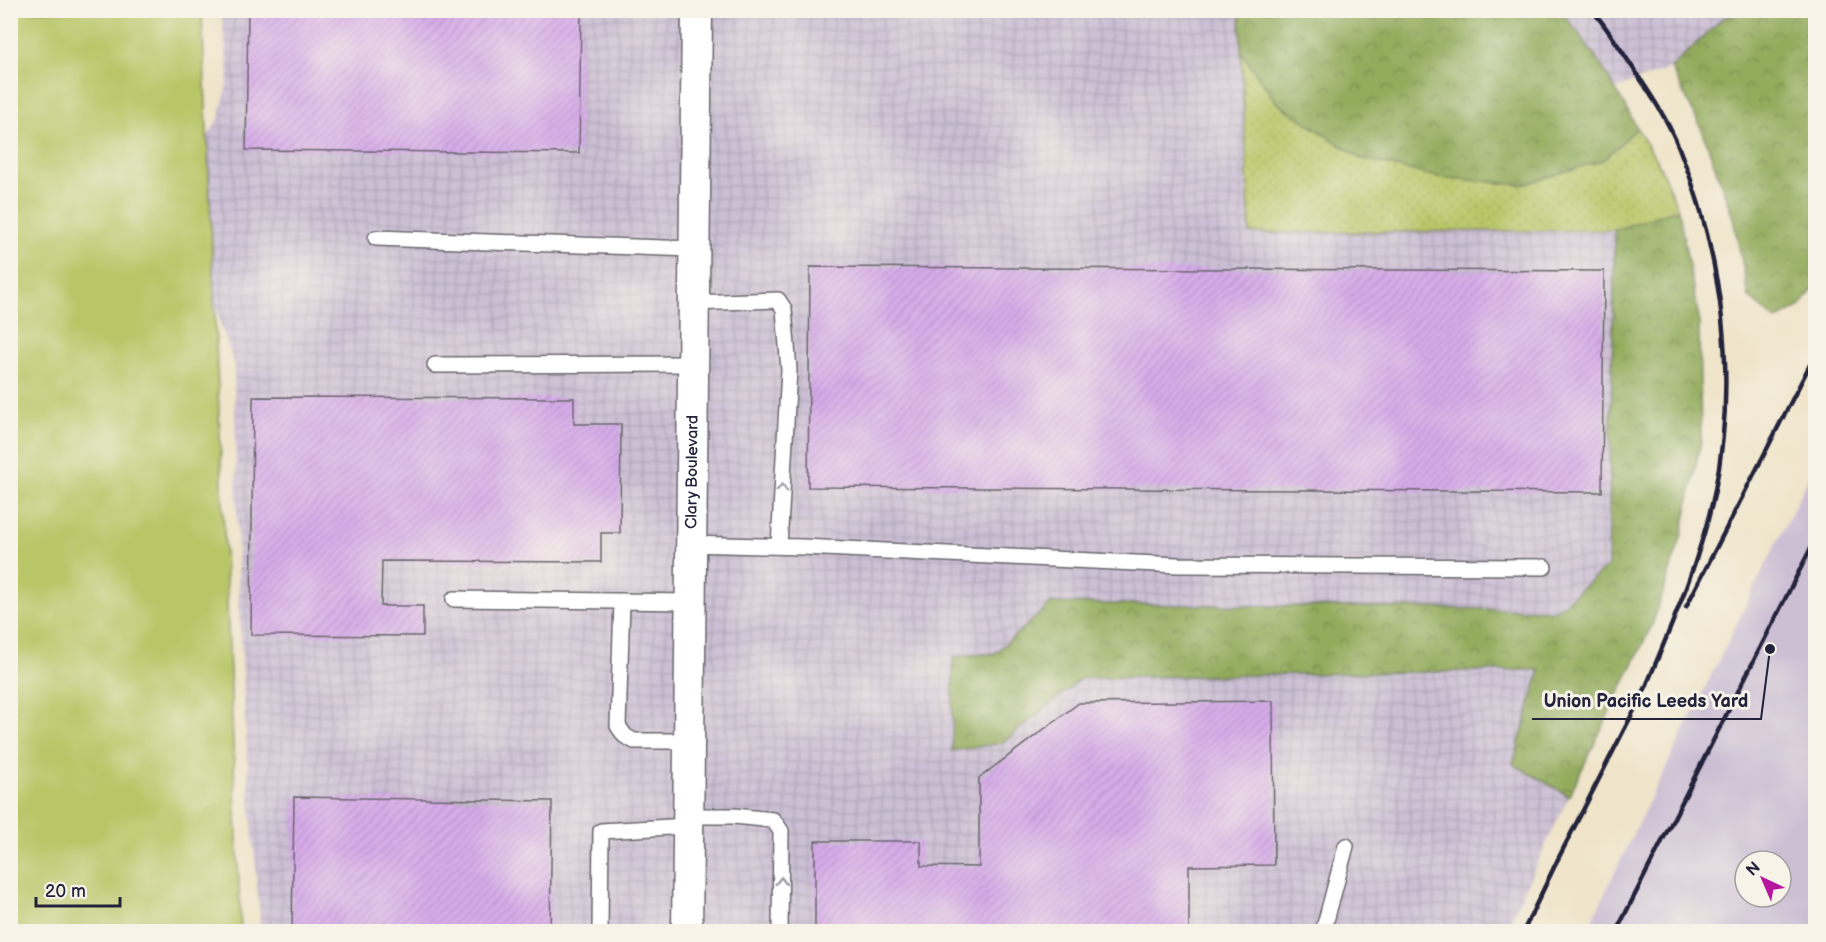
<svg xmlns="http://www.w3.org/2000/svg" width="1826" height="942" font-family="'Balsamiq Sans',sans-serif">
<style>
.industrial{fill:url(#industrial-grid)}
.railway{fill:#ccbfd4;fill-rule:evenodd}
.grass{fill:url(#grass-dots);stroke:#6e7452;stroke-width:1.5}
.forest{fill:url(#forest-crowns);stroke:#5a664c;stroke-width:1.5}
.park{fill:#b9c668;stroke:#6e7452;stroke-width:1.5}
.building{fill:url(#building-hatch)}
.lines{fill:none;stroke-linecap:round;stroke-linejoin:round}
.service-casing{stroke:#6a666d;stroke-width:18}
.minor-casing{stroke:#6a666d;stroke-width:33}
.service{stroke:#fff;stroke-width:15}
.minor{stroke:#fff;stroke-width:30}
.rail{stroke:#22223b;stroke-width:4.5}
.oneway{stroke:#9c9ca7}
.labels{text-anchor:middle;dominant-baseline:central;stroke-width:6;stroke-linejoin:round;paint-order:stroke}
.street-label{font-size:16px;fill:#22223b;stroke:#f7f3e8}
.leader{fill:none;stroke:#22223b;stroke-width:2}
.callout-dot{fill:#22223b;stroke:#f7f3e8;stroke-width:2}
.callout-label{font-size:18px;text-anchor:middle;font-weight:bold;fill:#22223b;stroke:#f7f3e8;stroke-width:6;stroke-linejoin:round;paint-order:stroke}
</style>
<defs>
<pattern id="industrial-grid" width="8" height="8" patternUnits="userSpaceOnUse" patternTransform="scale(1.5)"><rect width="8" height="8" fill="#ccbfd4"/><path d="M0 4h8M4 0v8" fill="none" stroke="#afa4b7"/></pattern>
<pattern id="grass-dots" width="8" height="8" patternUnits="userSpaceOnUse" patternTransform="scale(1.5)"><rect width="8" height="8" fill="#b9c668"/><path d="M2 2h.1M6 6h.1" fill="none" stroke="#9faa5b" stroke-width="1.8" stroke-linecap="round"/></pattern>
<pattern id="forest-crowns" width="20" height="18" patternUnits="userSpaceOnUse" patternTransform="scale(1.5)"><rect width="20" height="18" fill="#92ab5c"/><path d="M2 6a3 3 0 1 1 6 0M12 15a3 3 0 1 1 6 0" fill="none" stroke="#778b4d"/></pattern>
<pattern id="building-hatch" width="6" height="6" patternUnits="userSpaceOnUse" patternTransform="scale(1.5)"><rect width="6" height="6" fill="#d7ace9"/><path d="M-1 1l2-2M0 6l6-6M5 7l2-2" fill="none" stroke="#b894c9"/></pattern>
</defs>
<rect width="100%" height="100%" fill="#f7f3e8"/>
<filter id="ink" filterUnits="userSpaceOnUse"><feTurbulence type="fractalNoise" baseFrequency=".0167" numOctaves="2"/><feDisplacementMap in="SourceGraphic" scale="12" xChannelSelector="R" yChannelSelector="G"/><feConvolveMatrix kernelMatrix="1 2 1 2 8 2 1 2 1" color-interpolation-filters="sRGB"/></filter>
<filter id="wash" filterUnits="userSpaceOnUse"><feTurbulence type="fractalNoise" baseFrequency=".008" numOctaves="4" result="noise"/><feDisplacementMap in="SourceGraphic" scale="24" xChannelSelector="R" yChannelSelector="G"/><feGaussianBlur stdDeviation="1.35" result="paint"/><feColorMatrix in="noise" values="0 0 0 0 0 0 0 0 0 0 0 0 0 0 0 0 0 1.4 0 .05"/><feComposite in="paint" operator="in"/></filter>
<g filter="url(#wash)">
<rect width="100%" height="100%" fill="#efe4c9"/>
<path class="industrial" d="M221,11H1240L1250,233L1615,230L1608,566L1555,610L1052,603L995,653L953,657V751L1002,743L1081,678L1540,670L1513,764L1569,796L1505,931H258L260,917L250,805L239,606L234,365L193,237L187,171L220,116L229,75Z
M1560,11H1745L1723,18L1671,68L1616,89L1574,27Z"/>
<path class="railway" d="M1815,465V931H1587L1633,834ZM1745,861H1781V897H1745Z"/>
<path class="grass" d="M1241,52L1277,103L1360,158L1438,177L1603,160L1637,128L1661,168L1678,209L1615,230L1250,233Z"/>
<path class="forest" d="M1240,11H1560C1591,45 1615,87 1637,128L1603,160L1522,185L1438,177L1360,158L1277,103L1241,52Z
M1745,11H1815V286L1801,306L1776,320L1749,297L1733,218L1703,132L1671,68L1723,18Z
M1678,209L1699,318L1701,441L1682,535L1653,623L1569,796L1513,764L1540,670L1082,678L1002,743L952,751L953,657L995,653L1052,603L1556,610L1608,566L1615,230Z"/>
<path class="park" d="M10,11H202L241,931H11Z"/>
<g id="blocks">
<path class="building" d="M248,10H581L579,153L246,150Z
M810,267L1604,271L1602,492L808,487Z
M253,397L574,398V424H621L620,533H601V562L382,561L381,606H423V636L251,635Z
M1273,701L1274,865L1189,866V932H815V841H921V866L979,867V778L1079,703Z
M294,797L552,801L550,932H292Z"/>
</g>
</g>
<g filter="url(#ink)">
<use href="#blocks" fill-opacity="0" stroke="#6a666d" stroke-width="1.5"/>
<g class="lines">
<defs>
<path id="service" d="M376,238L693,249
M692,303L778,300L784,309L789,370L779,546
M435,365L692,364
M690,544L803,547L1178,565L1544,567
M454,599L690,602
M622,601L618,726L625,736L634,741H689
M688,816H734L773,820L781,831L780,932
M600,932L601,831L688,826
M1323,932L1346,846"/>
<g id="minor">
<path id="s1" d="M687,932L697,10"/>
</g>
</defs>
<use href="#service" class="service-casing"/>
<use href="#minor" class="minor-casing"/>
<use href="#service" class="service"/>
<use href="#minor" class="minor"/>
<path class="rail" d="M1592,10C1606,26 1617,44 1629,62C1647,89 1667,118 1679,148C1723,256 1738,381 1714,495C1699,563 1671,627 1644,691
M1686,607L1816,353
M1523,932L1558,859L1647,685
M1616,932L1816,538"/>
</g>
<defs><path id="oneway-chevron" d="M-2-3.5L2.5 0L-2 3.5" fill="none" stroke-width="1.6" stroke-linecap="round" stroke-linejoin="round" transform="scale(1.5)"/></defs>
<g class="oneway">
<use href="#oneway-chevron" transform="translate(782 488) rotate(-87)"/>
<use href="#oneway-chevron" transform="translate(781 881) rotate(-89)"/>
</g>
</g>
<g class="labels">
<g class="street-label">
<text stroke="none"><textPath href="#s1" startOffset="460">Clary Boulevard</textPath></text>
</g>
</g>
<path class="leader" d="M1770 649L1761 719H1532"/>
<circle class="callout-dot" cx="1770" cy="649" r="6"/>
<g class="callout-label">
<text x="1646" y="707">Union Pacific Leeds Yard</text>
</g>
<rect width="1826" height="942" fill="none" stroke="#f7f3e8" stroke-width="36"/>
<g transform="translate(1763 879) rotate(316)"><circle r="28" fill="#f7f3e8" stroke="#a29fa3" stroke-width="1.5"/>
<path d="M0-4.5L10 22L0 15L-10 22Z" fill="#b5179e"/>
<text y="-9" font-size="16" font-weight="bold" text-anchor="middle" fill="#22223b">N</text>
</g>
<path d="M36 897v9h84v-9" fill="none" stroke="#22223b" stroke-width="3"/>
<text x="45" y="897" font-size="18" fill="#22223b" stroke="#f7f3e8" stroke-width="4.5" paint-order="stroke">20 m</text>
</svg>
